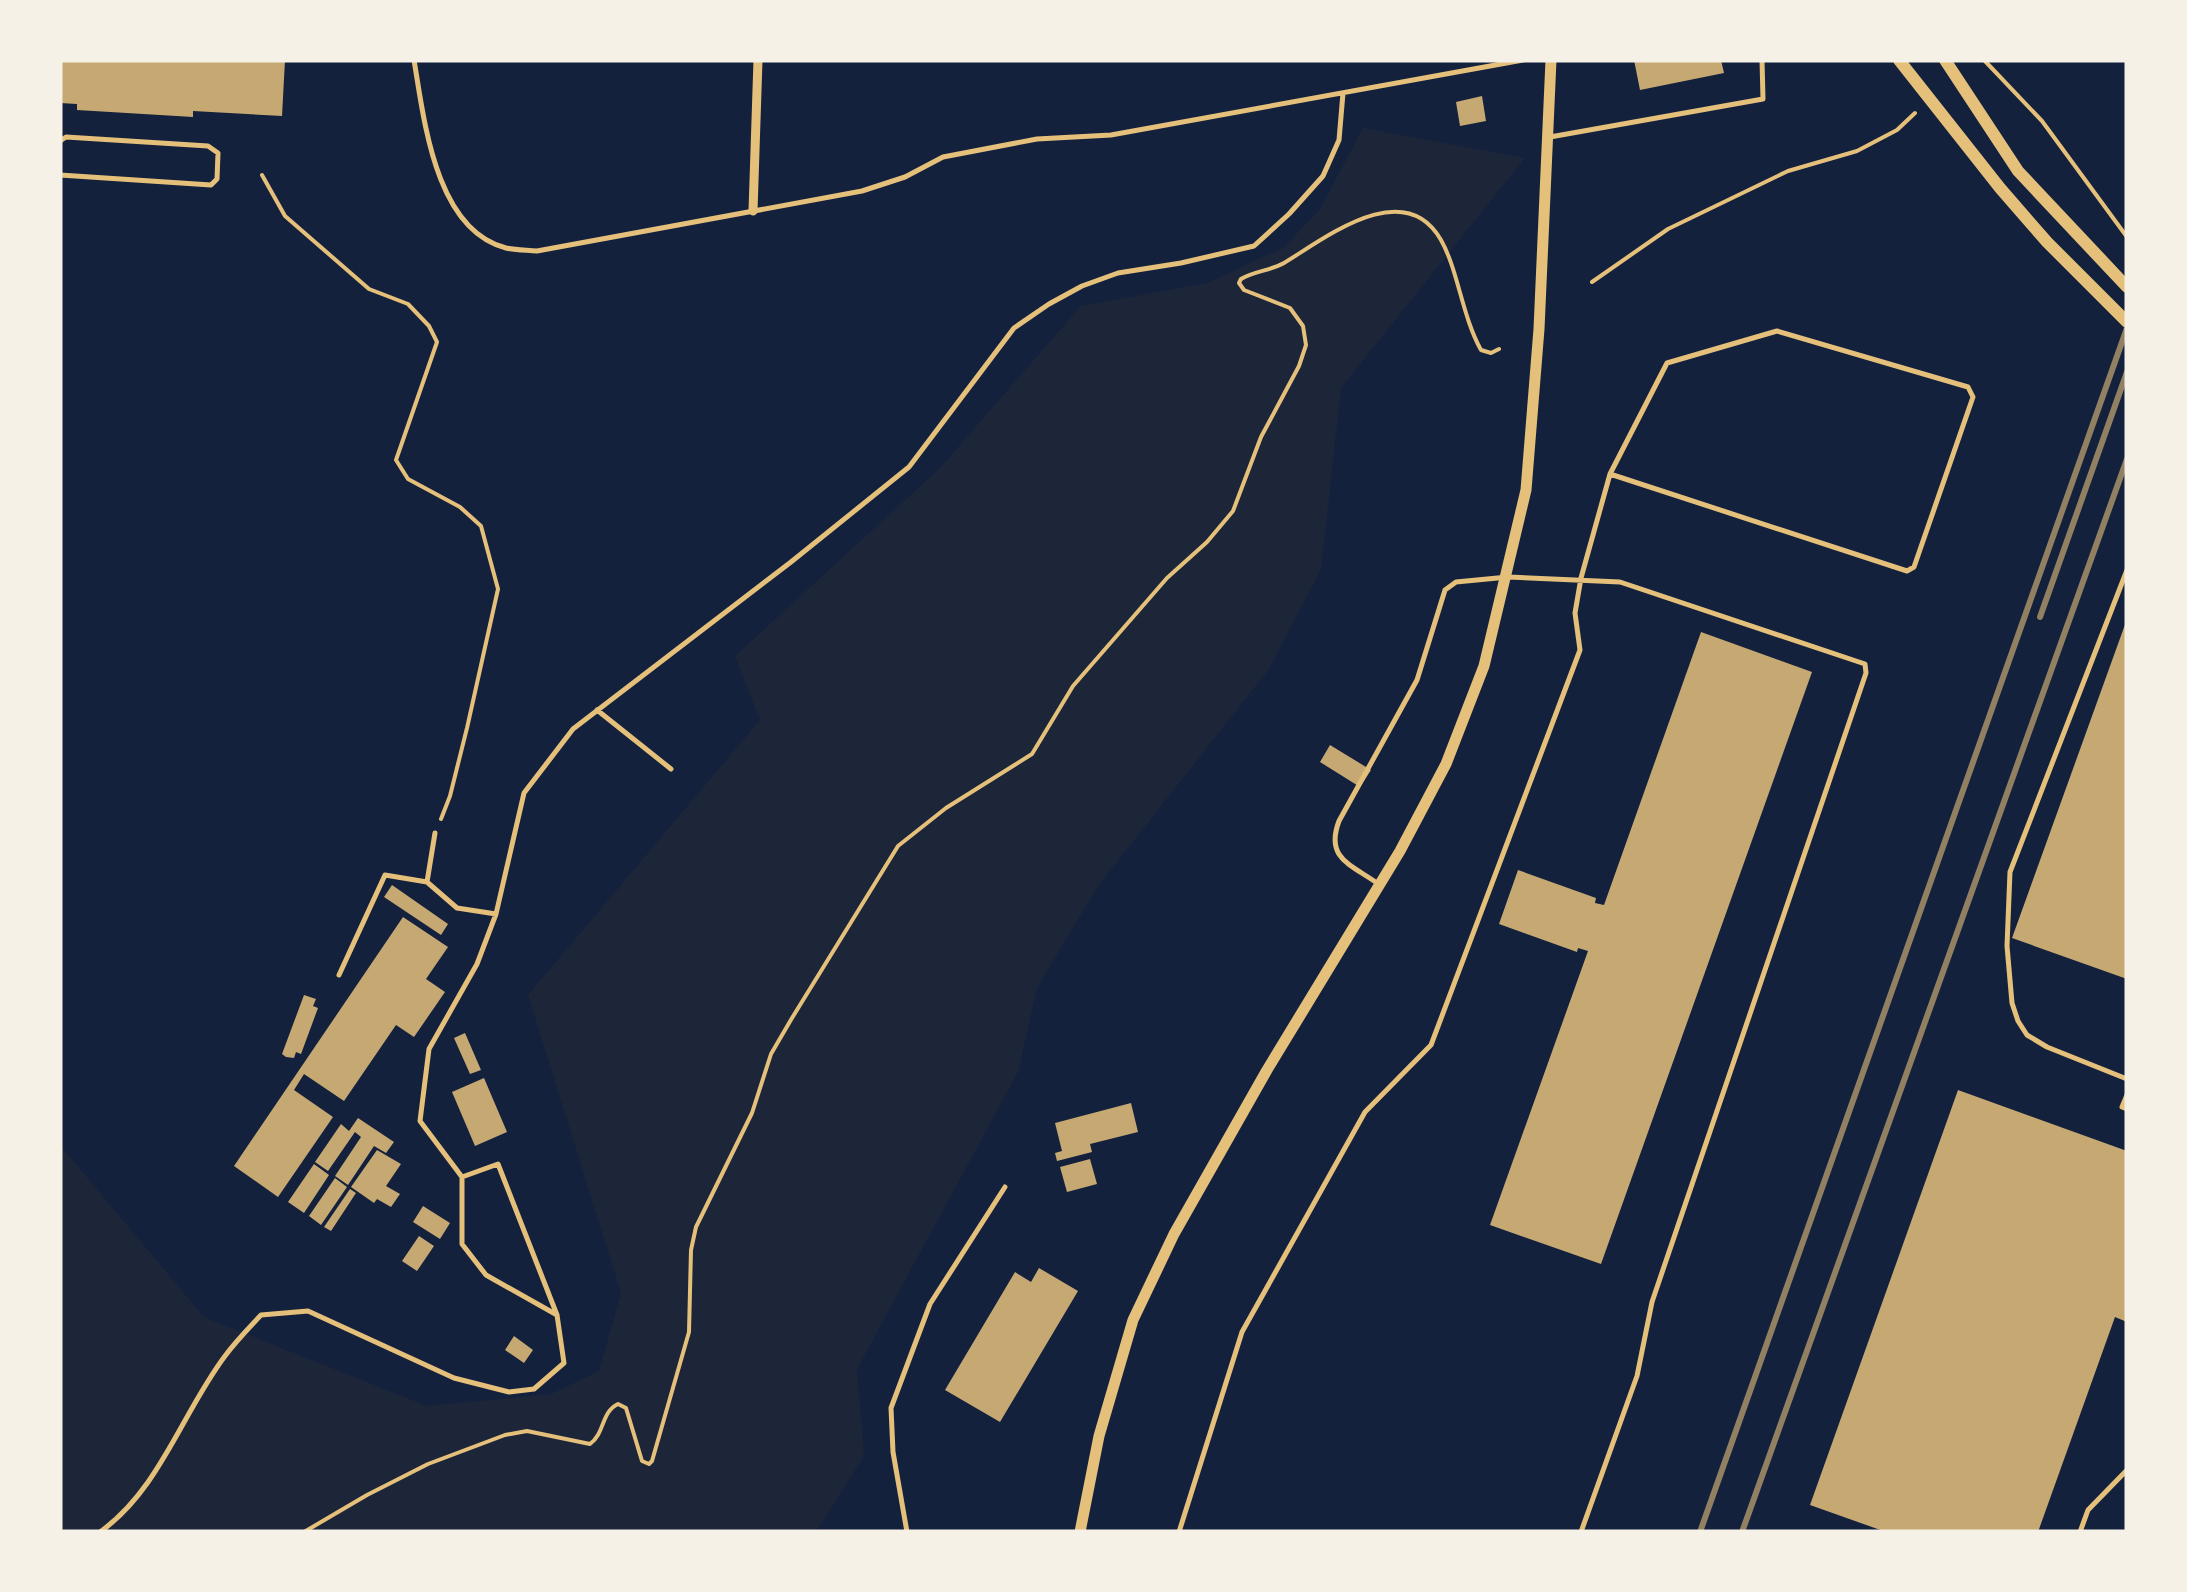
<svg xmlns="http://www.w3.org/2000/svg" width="2187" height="1592" font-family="'Alegreya Sans',sans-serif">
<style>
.green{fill:#1d2539}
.building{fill:#c6a872}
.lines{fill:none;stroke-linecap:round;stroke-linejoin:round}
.path{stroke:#e5c07b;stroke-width:4}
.service{stroke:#e5c07b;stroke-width:5}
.minor{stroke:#e5c07b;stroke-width:9}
.tertiary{stroke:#e5c07b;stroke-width:11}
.secondary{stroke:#e5c07b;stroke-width:12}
.rail{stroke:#918062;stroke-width:6}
</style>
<rect width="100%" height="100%" fill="#14213d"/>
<path class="green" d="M1363,128L1525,158L1341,388L1321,569L1269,669L1098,886L1037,988L1018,1072L857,1369L864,1456L816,1532H60V1145L204,1317L427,1406L551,1394L599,1371L621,1293L528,995L760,720L735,656L939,469L1081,306L1207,283L1283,248L1320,209Z"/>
<path class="building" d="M60,60H285L282,116L193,111V117L77,110V104L60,103Z
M1634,60H1721L1724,73L1640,90Z
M1482,96L1486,121L1460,126L1456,102Z
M2127,619V979L2012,938Z
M1701,632L1812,672L1601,1264L1490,1225L1588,951L1578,948L1577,952L1499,924L1518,870L1596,898L1595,903L1604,905Z
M1330,745L1371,770L1360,787L1320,762Z
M392,885L448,924L441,935L384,897Z
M403,917L448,947L426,979L445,992L414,1037L396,1025L344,1101L304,1074L294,1090L333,1117L278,1197L234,1166Z
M304,995L316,999L313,1006L318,1008L301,1054L296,1052L294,1058L286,1057L282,1054Z
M465,1033L481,1070L470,1074L454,1038Z
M484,1078L507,1132L475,1146L452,1092Z
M1958,1090L2127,1151V1322L2115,1317L2038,1532H1886L1810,1505Z
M1131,1103L1138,1132L1090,1144L1092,1152L1057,1161L1055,1153L1062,1151L1055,1123Z
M358,1118L394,1142L386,1153L374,1146L348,1185L335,1176L361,1137L355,1132L328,1171L315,1162L341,1124L349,1131Z
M377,1150L401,1164L386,1186L400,1194L391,1207L377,1199L374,1203L351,1187Z
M1090,1159L1097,1184L1067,1192L1060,1167Z
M314,1164L329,1175L304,1213L288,1202Z
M335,1178L347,1187L321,1225L309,1216Z
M350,1189L356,1193L331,1231L324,1227Z
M423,1206L450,1223L440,1239L413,1222Z
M419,1236L434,1246L417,1271L402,1261Z
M1039,1268L1078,1291L1000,1422L945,1390L1015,1272L1031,1282Z
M514,1336L533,1350L524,1363L505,1350Z"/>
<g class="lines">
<path class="path" d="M1984,60L2042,121L2127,237
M262,175L285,216L369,289L408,304L429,326L437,342L396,460L408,479L460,507L481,526L498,589L467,728L450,796L441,819
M1592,282L1668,229L1788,171L1857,151L1897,130L1915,113
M304,1532L367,1495L428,1464L505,1435L527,1431L590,1444C605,1433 601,1412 618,1404L626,1408L642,1461L649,1464L652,1461L689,1332L691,1250L696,1227L752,1113L771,1054L792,1018L898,846L946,808L1032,754L1073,686L1167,578L1207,542L1233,511L1261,437L1299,366L1306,345L1303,326L1290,308L1244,290L1239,283L1241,279C1254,271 1270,271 1284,263C1324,239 1404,175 1441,240C1458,270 1462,316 1481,350L1491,353L1499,349"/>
<path class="service" d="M414,60C424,119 435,230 506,248C515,250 527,250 537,251L862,191L905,177L943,157L1037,139L1111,135L1523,60
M1550,137L1763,99L1762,60
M60,141L66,137L208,146L218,153L217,179L211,185L60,175
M2127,570L2010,872L2007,946L2012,1003L2018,1021L2027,1035L2047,1047L2127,1079
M597,710L671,769
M435,833L427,882L457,908L496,914
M1377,883C1350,864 1325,858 1339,821L1417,680L1445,590L1456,582L1508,577L1620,582L1865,664L1866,673L1652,1302L1637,1376L1581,1532
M339,975L385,875L427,882
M2127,1095L2122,1107L2127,1109
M557,1315L486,1275L462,1244V1177L420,1121L429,1049L477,964L496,914L524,793L573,729L791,562L909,467L1014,328L1049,304L1082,286L1118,273L1181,263L1254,246L1289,214L1323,176L1339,140L1343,93
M100,1532C160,1489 182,1413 225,1356C236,1341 249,1328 261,1315L308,1311L454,1378L509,1392L534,1389L564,1363L557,1315L498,1164L462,1177
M907,1532L893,1452L891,1408L930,1304L1005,1187
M1179,1532L1242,1332L1365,1112L1431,1045L1580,650L1575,613L1581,578L1610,474L1667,363L1777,331L1968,387L1973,397L1914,567L1907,571L1610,474
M2080,1532L2088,1510L2127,1470"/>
<path class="minor" d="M753,211L758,60"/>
<path class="tertiary" d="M1080,1532L1099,1436L1133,1320L1174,1234L1267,1070L1400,851L1446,764L1484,666L1526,490L1539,329L1551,60"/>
<path class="secondary" d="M1899,60L2000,188L2047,242L2127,322
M1945,60L2018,171L2127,287"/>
<path class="rail" d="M2040,617L2127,372
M1700,1532L2127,328
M1742,1532L2127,459"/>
</g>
<rect width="2187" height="1592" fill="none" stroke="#f6f1e7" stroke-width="125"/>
</svg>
